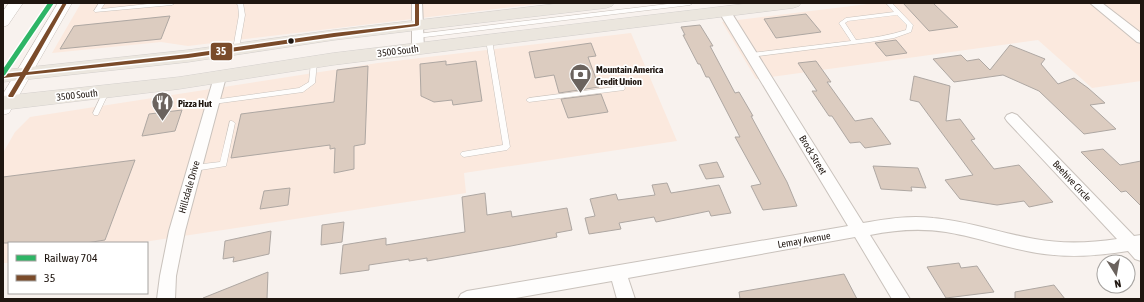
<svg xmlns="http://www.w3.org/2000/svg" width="1144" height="302" font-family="'Asap Condensed',sans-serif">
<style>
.built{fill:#fbe9de}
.building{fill:#dcccc0;stroke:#aea7a2}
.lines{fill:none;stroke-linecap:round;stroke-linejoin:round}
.service-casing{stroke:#c9c2bc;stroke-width:1}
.minor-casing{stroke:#c9c2bc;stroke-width:2}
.secondary-casing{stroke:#c9c2bc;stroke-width:1}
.primary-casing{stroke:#d4d0cd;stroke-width:1}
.service{fill:#fefdfc;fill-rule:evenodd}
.minor{fill:#fefdfc;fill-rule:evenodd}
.secondary{fill:#fefdfc;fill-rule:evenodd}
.primary{fill:#ebe6de;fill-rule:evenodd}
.bus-1-casing{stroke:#fff;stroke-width:3}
.bus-1{fill:#7a4b2a;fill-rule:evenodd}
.rail-1-casing{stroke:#fff;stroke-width:3}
.rail-1{fill:#2eb566;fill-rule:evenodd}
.bus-dot{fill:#1f1610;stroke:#fff;stroke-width:1.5}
.labels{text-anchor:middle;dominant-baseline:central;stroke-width:3.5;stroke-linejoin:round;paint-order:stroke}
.street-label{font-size:10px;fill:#1f1610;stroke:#fff}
.poi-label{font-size:10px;font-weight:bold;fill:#1f1610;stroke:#fff;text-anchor:start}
.line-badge{stroke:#fff;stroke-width:1.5}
.badge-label{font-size:11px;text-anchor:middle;font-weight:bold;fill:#fff}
</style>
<rect width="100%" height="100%" fill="#f8f2ee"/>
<path class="built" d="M81,3H546L188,46L161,42L52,53Z
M876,3H1141V81L1092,88L1038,40L756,79L722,22Z
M631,33L677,141L464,173L466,193L137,243H9V263H3V153L15,132L30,117L378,63Z"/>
<path class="building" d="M903,3H933L958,27L929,31Z
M806,14L821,32L776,38L764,19Z
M170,16L161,39L60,49L74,26Z
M700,25L713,46H710L735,93L739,92L753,116H751L787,182L797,206L763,210L751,186L761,184L735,137H740L709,77H706L700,64H698L683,35H685L681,27Z
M896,40L907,53L886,56L875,43Z
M591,43L596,56L588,57L599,87L559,93L554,75L535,78L529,52Z
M1010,45L1045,59L1041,64L1058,84L1074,78L1088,88L1105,103L1090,105L1116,129L1084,134L1039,91L1003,75L954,82L933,59L961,55L967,61L979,59L990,70Z
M446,61V65L476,61L482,101L453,105L452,100L434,102L421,96L420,64Z
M816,61L831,82H827L855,121L872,118L891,144L865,148L860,142L850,143L832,116H829L812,91H817L798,63Z
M368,66L365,144L354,146V169L334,173L335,148L330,149V145L231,158L241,114L334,102L337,70Z
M914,76L950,86L946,121L960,119L975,139L971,140L994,169L1019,165L1053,202L1029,207L1024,201L997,205L960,199L945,180L973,175L919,102L910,100Z
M601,94L608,112L568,118L561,99Z
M182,110L175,131L142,136L149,114Z
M1103,149L1120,165L1141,161V206L1126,191L1121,192L1081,152Z
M135,160L105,240L86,243H3V177Z
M717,162L724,177L706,179L699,165Z
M873,166L918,168L926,188L911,187L912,191L881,189Z
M667,183L671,193L719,185L731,213L711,216L709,211L656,222L654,217L619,223L621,229L589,234L585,218L595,216L590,199L616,194L618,200L655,195L652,185Z
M290,188L288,205L260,209L264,191Z
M485,193L487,215L511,211L512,217L567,208L572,230L556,233L557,237L511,246L427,261V258L409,261V259L369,265V270L340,274L343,245L386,238V245L465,232L462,197Z
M344,222L342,242L321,245L322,225Z
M271,231L269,254L233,262L234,257L223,259L225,241Z
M959,263L961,268L977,266L994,292L946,298L927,267Z
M268,272L267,299H203V298Z
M844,274L857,299H740L739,292Z
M1054,285L1065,299H1015V292Z"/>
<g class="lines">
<defs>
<path id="service" d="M99,3H105L101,9L157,3H175L172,5L95,12L94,11Z
M235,3H243L245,15L239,49L236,51L233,49L239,15L238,5Z
M676,3H693L690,5L417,38L414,36L417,34Z
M886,3H892L912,24L913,25L911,32L894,38L870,42L751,57L748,55L751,53L851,41L839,23L846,18L894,12ZM897,15L907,25L906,30C890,35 873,38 856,40L845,23L848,21Z
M489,38L492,40L510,147L507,150L464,157L462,156L460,154L462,152L503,145L486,40Z
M314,60L317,62L315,83L303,92L213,104L210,102L213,100L299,88L309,82L311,62Z
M622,86H624L625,88L624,90L529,102L526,100L529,98Z
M104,90H106L109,92L98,115H94L93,113Z
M230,121H232L235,123L226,166L194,171L191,170L190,168L191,166L194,165L220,162Z"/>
<path id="minor" d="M412,3H422L424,49L422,52H414L412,49Z
M1090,3H1102L1141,33V43L1137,42Z
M725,9L731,12L863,223C886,219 909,215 933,218C968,221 1000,233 1035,239C1062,244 1090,243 1117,239L1007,121L1005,118L1007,115L1012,113L1017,115L1134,236L1141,235V261L1135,259L1128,251C1098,256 1068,258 1037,253C1006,248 977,237 946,232C920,228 895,230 870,235L910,299H892L855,237L628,278L635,299H617L612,281L510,299H458L461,294L467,291L848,226L719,12Z
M220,73L224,74L226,77L185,231L176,276L175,299H157L160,276L169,231L214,77L216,74Z"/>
<path id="secondary" d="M9,3H23L8,25L3,27V11Z
M58,3H72L9,113L3,115V94Z"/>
<path id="primary" d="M563,3H614L612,6L606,8L334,40L188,62L3,82V70L188,50L334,30Z
M752,3H801L799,6L793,8L333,65L179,89L3,110V96L179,77L333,53Z"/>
</defs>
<use href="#service" class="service-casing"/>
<use href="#minor" class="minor-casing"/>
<use href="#secondary" class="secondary-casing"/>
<use href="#primary" class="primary-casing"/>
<use href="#service" class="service"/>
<use href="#minor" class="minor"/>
<use href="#secondary" class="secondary"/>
<use href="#primary" class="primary"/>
<defs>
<path id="bus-1" d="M63,3H67L28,72L188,54L334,33L415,24V3H419V25L417,26L334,37L188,58L26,75L13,97H9L8,96L20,76L3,78V74L22,72Z"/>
</defs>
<use href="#bus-1" class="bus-1-casing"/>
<use href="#bus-1" class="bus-1"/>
<defs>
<path id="rail-1" d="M48,3H54L5,75L3,76V69Z"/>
</defs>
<use href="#rail-1" class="rail-1-casing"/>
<use href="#rail-1" class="rail-1"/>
</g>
<defs>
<symbol id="bank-pin" viewBox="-11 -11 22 30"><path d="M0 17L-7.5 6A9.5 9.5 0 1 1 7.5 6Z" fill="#6b635e" stroke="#fff"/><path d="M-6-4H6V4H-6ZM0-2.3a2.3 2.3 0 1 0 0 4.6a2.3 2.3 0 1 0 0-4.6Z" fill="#fff"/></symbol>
<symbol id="restaurant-pin" viewBox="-11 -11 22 30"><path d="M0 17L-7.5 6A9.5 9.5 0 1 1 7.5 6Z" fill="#6b635e" stroke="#fff"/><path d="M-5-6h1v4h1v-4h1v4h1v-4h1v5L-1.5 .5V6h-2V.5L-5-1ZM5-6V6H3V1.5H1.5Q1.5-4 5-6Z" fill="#fff"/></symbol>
</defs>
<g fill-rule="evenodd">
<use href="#bank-pin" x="568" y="62" width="25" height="34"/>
<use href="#restaurant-pin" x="150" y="90" width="25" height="34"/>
</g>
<circle class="bus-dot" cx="291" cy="41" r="3.5"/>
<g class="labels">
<g class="street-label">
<text transform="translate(398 51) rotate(-7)">3500 South</text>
<text transform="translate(77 95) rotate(-6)">3500 South</text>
<text transform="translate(813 155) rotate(59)">Brock Street</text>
<text transform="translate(1072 181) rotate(47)">Beehive Circle</text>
<text transform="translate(189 187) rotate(-74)">Hillsdale Drive</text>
<text transform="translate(804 240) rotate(-10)">Lemay Avenue</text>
</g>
<g class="poi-label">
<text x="596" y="69">Mountain America<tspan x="596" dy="12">Credit Union</tspan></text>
<text x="178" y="103">Pizza Hut</text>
</g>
</g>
<rect class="line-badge" x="210" y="42" width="23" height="19" rx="4" fill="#7a4b2a"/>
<g class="badge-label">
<text x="221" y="55">35</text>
</g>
<rect width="1144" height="302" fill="none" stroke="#1f1610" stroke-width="8"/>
<rect x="8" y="242" width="140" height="52" fill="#ffffff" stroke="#a5a29f"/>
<rect x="16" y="255" width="20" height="6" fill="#2eb566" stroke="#a5a29f"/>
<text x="44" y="262" font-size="12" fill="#1f1610">Railway 704</text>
<rect x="16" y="275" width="20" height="6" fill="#7a4b2a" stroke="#a5a29f"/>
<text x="44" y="282" font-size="12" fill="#1f1610">35</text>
<g transform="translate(1116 274) rotate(169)"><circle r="19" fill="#ffffff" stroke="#a5a29f"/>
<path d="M0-3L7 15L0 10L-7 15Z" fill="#6b635e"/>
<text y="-6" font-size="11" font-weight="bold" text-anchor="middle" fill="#1f1610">N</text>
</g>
</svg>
